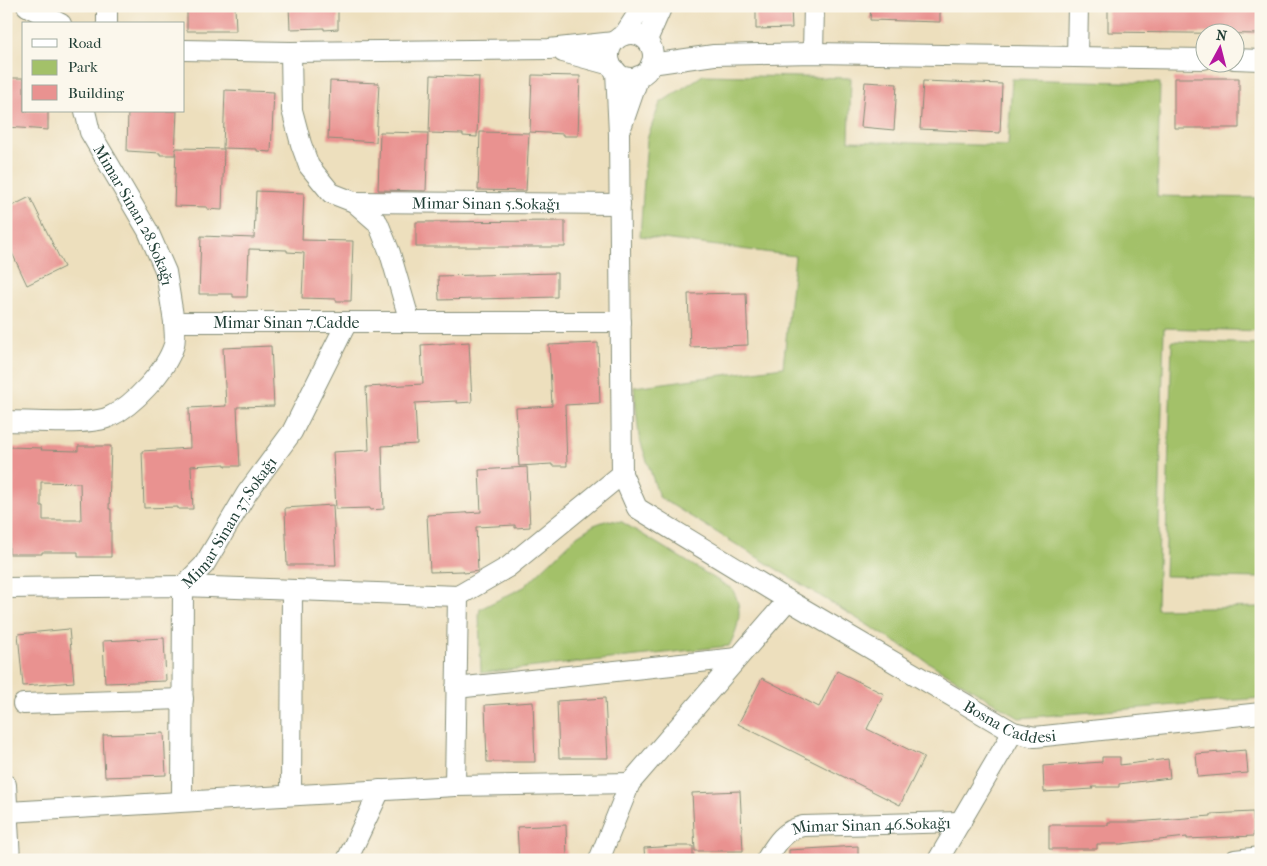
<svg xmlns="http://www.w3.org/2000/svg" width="1267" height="866" font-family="'IM FELL French Canon',serif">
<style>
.green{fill:#a3c169;stroke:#617f4e}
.building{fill:#e99290;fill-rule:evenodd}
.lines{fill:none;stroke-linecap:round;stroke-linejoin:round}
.minor-casing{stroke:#868e78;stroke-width:22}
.minor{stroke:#fff;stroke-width:20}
.labels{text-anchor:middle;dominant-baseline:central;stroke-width:4.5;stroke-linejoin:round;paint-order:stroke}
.street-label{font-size:16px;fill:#1f3d34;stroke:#fbf7ec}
</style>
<rect width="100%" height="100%" fill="#fbf7ec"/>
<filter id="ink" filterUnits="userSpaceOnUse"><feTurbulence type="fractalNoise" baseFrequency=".02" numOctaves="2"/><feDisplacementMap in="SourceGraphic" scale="10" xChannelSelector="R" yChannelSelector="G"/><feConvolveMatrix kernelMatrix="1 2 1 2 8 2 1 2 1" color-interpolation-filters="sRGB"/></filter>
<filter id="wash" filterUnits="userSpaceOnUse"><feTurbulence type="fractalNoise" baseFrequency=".0096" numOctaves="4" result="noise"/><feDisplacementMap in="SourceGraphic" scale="20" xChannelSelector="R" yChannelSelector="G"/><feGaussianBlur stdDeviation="1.12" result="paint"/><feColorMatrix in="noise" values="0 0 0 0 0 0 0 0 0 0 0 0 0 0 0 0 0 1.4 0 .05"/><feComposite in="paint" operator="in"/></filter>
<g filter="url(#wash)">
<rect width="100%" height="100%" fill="#eddfbd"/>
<path class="green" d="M703,75L851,78L849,141L1008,146L1012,79L1160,83L1157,196L1261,198V331L1164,328L1157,609L1261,607V698L1019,718L659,497L639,437L634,387L783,367L795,256L640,236L647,139L660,103Z
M1172,341L1261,344V578L1165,576Z
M608,520L622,522L732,589C744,608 739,627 729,646L481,673L479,614L480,609L524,587L577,536L594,525Z"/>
<g id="blocks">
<path class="building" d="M187,6H235L236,31H187Z
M289,6H338V29L324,30V28L290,29Z
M756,6H791L792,28L756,29Z
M871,6H940V22L870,20Z
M1108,6H1261V34L1108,32Z
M431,75L479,77L477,137L463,136V134L429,133Z
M532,75L580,76L578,136H563V134L530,132Z
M6,78H24V111H48V130L6,127Z
M1174,78H1239V128H1174Z
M330,81L379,83L376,142L328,139Z
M923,81L1002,84L1000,133L920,129Z
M865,82L897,84L894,130L861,127Z
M225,90L274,92L271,152L257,151V149L223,148Z
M128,111H177L175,155H160V153L127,151Z
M380,132L428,133L426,191L378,190Z
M480,132L529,133L526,191L478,190Z
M176,148L224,149L222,210L207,209V207L174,206Z
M256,191L304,193L302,240L353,241L351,301H336V299L302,298L304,253L287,252V250L249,249L247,297H233V294H199L201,236L254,238Z
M30,197L64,267L27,285L6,240V209Z
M565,221V247H416V222Z
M557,273V297L439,300L438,276Z
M746,293L748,345L690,347L688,294Z
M469,342L472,402L457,403V401L415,403L417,444L382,446L384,509L370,510V508L336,509L333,452L369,450L366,387L423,384L421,345Z
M598,343L600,403L565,405L567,466H552V464L519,466L516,408L552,406L549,345Z
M271,346L274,406L237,407L240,466H225V464L191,466L193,509H178V507L144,508L142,451L190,448L189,408L226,406L223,348Z
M78,446H111L109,509H111V557H78V552H42V554H9V495H7L9,447L42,448L41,450L78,451ZM41,482L80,483L81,520H43V506H41Z
M527,467L530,527L515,528V525L476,527L478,571L464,573L463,571L430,572L427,515L481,512L479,470Z
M333,505L336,565H287L285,508Z
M69,629L74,682L23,686L18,634Z
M164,638L166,681L105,683L103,641Z
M837,671L884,694L867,729L924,757L900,805L738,724L762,678L819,707Z
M605,698L608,758H559L557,701Z
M533,702L535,762H487L485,705Z
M164,733L166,775L105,777L103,735Z
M1246,750L1248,773L1198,777L1196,754Z
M1102,757H1120V765L1168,759L1170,778L1119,784V787H1092L1093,789L1044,792L1043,766L1102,762Z
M740,791L743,851H695L692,793Z
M1253,812L1254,836L1187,839V837L1121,844H1097V849H1049V825H1108V822H1136L1211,816V814Z
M566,825L567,860H519L517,827Z
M676,846H693V860H645L644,848Z
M858,846V860H789V850Z"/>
</g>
</g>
<g filter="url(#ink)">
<use href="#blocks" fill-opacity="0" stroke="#868e78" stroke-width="1"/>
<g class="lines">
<defs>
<g id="minor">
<path d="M27,6L61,24"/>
<path d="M107,6V24"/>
<circle cx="631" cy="56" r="22"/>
<path d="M624,35L635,18L646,6"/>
<path d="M647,40L662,6"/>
<path d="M184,50L291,52L549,49L614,42"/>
<path d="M291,52L292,110L301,144L309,166L331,193L354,202L378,223L390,253L410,322"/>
<path d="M563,52L611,65"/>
<path d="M813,53L814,6"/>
<path d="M1077,57L1078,6"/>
<path d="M1234,59L1261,60"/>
<path d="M651,64L714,55L813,53L1204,59"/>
<path id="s1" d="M616,71L619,134L622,474L637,508L788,600L1013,732L1035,737L1261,713"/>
<path id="s2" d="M85,111L90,132L148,231L166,272L174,322"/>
<path d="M622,125L639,76"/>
<path id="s3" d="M354,202L620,204"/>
<path id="s4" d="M6,421C29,421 90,426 109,417C133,406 166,371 174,345C176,338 174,329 174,322H621"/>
<path d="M6,588L183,586L458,596L508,567L622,474"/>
<path d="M456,688L737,658"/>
<path d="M23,704L183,699"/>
<path d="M6,785L10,860"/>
<path d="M455,786L458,596"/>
<path d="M291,795L292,590"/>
<path id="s5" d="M182,801L183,586L204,565L247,493L292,432L347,322"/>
<path d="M8,812L455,786L630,783"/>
<path d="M347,860L380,790"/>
<path d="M599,860L630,783L788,600"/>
<path id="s6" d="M766,860C776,844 784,830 803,826L961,822"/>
<path d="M938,860L1013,732"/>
<path d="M1235,860L1261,857"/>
</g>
</defs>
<use href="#minor" class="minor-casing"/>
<use href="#minor" class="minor"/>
</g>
</g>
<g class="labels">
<g class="street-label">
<text stroke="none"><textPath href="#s3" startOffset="132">Mimar Sinan 5.Sokağı</textPath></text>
<text stroke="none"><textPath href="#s2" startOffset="116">Mimar Sinan 28.Sokağı</textPath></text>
<text stroke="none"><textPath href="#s4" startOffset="338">Mimar Sinan 7.Cadde</textPath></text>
<text stroke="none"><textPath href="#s5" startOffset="294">Mimar Sinan 37.Sokağı</textPath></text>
<text stroke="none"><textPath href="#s1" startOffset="872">Bosna Caddesi</textPath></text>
<text stroke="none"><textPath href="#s6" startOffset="120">Mimar Sinan 46.Sokağı</textPath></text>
</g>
</g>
<rect width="1267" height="866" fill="none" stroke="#fbf7ec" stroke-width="25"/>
<rect x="22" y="22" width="162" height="90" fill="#fbf7ec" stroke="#a3ada2"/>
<rect x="32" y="39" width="25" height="8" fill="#ffffff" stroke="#a3ada2"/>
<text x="68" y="48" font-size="15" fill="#1f3d34">Road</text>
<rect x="32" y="60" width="25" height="15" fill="#a3c169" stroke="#a3ada2"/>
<text x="68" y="72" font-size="15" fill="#1f3d34">Park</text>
<rect x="32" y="85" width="25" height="15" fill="#e99290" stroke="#a3ada2"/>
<text x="68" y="98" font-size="15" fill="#1f3d34">Building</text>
<g transform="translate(1220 48) rotate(7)"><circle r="24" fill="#fbf7ec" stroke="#a3ada2"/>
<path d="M0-4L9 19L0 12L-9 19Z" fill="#b5179e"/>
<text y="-8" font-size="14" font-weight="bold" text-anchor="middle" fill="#1f3d34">N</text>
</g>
</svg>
